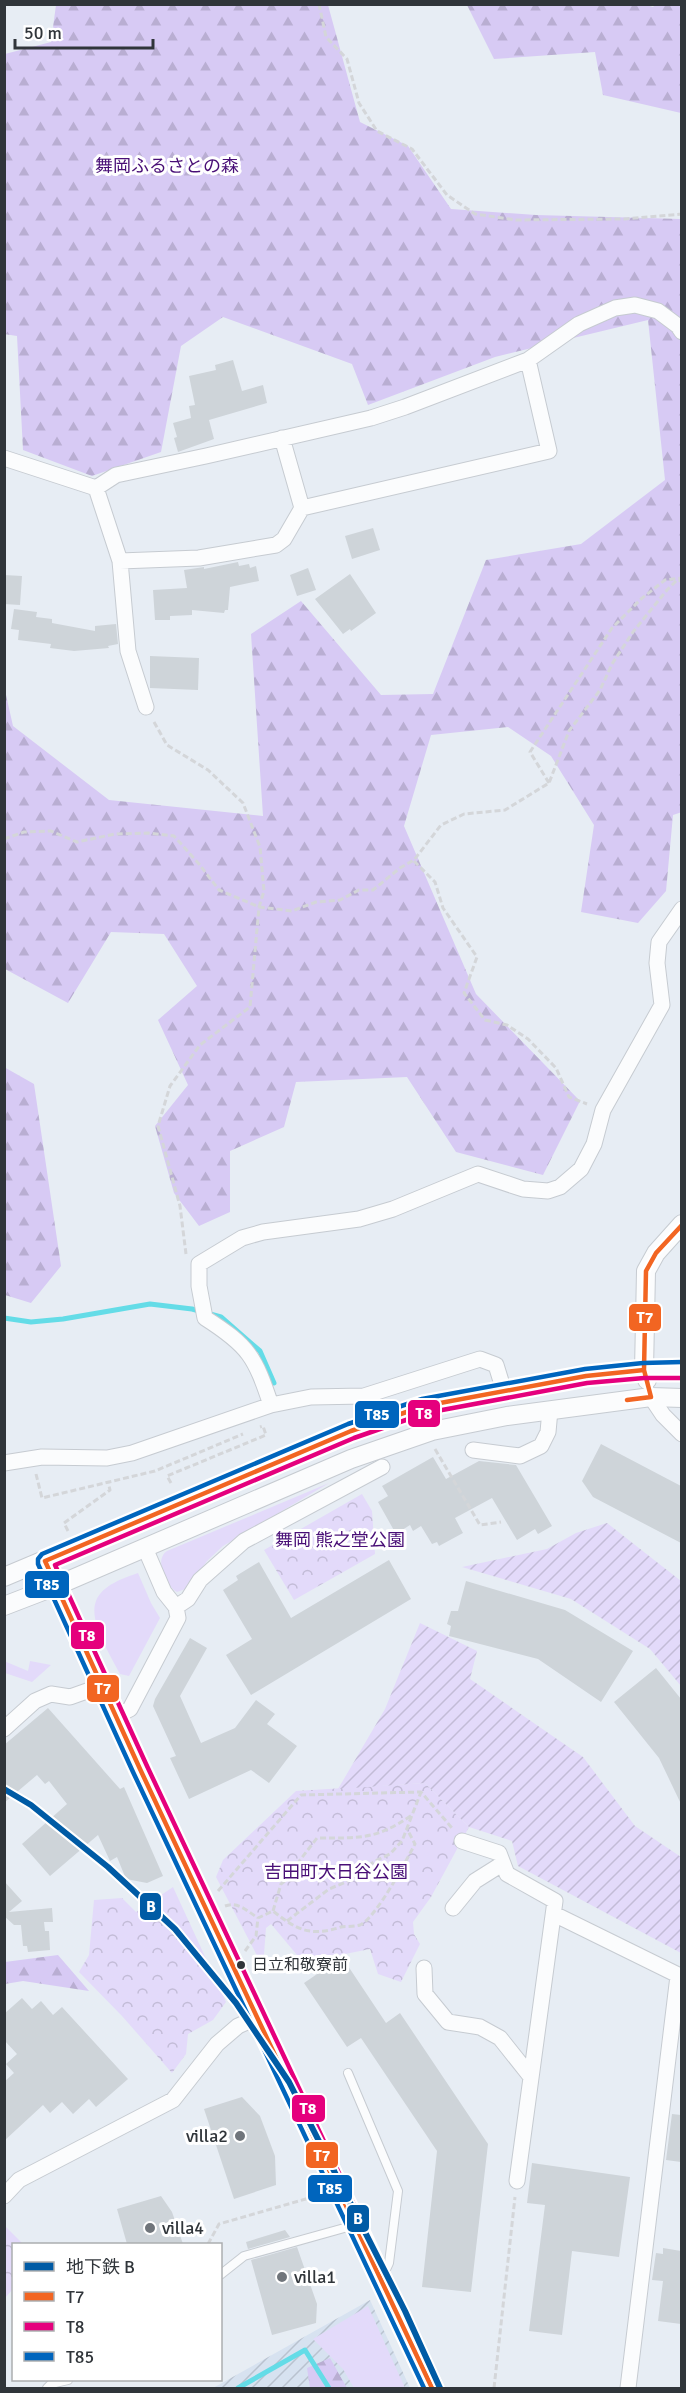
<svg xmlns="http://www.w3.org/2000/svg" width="686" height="2393" font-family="Signika,'Noto Sans JP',sans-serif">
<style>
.industrial{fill:url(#industrial-furrows)}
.grass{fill:#e3dafa}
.forest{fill:url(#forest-firs)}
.park{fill:url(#park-crowns)}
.garden{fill:url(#garden-furrows)}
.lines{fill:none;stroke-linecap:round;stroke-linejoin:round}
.stream{stroke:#64dce7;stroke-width:5}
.building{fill:#ced4d9}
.service-casing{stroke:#c6cbd1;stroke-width:10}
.minor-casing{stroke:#c6cbd1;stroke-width:17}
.tertiary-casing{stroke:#c6cbd1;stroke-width:20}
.path{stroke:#d4d6d9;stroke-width:3;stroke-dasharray:6 3;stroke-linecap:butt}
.service{stroke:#fbfcfd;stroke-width:8}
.minor{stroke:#fbfcfd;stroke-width:15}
.tertiary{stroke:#fbfcfd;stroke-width:18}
.bus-1-casing{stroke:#fff;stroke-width:9}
.bus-2-casing{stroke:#fff;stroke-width:9}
.bus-3-casing{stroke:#fff;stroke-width:9}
.bus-1{stroke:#f26522;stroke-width:4.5}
.bus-2{stroke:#e5007d;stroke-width:4.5}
.bus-3{stroke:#0065bd;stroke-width:4.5}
.metro-1-casing{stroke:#fff;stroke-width:10}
.metro-1{stroke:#005ba5;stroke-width:6}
.bus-dot{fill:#30353a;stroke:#fff;stroke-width:2}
.poi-dot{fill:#70757b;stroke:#fff;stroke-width:2}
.labels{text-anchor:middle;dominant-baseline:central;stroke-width:6;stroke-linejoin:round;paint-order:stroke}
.bus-label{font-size:16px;fill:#30353a;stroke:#fff;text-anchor:start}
.park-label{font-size:18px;fill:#480e76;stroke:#fff}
.poi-label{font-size:18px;fill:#30353a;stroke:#fff;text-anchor:start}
.line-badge{stroke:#fff;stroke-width:2}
.badge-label{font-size:16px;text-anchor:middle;font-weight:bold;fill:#fff}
</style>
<defs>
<pattern id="industrial-furrows" width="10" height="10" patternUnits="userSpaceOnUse" patternTransform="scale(1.5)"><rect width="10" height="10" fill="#d7e2f0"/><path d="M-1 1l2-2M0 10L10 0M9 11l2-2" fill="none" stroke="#b9c2cf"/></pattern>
<pattern id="forest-firs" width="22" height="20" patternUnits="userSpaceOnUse" patternTransform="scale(1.5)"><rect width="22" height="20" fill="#d7caf4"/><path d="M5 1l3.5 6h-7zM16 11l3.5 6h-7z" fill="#b9aed2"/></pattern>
<pattern id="park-crowns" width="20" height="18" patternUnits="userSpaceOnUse" patternTransform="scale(1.5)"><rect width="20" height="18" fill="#e3dafa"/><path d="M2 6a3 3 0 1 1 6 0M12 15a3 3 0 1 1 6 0" fill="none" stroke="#c3bcd7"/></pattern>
<pattern id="garden-furrows" width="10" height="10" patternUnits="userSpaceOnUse" patternTransform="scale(1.5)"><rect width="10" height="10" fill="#e3dafa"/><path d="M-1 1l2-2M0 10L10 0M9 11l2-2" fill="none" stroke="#c3bcd7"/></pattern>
</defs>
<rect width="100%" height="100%" fill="#e7edf4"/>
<path class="industrial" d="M370,2300L410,2388H213Z"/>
<path class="grass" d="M329,1483L223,1546L207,1561L188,1588L177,1592C165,1586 154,1559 167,1551Z
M138,1573L151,1603L160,1618L129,1676L120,1674C111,1656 88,1621 96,1601C102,1585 124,1578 138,1573Z
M4,1661L28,1671L30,1661L51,1665L32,1682L5,1673Z
M368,2306L405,2388H354L343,2369L313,2339Z"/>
<path class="forest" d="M643,4L653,7L655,5H681V113L603,95L595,52L494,59L467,5Z
M56,5H328L360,122L408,146L451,209L536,215L681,219L682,812L673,815L666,891L638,923L581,912L594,825L551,756L508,727L431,735L404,826L476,994L580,1101L543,1175L456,1152L407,1077L296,1082L284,1127L230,1151V1212L199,1226L174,1193L155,1126L188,1085L158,1020L197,986L164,934L111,932L68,1003L5,969L4,686L13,726L109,800L263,816L251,634L301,601L381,695L433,694L486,560L581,544L665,480L648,320L495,357L368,405L352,364L223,317L181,346L161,452L92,476L23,450L17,336L4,334L5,54L51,42Z
M4,1067L34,1084L61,1266L31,1303L5,1295Z
M58,1955L89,1991L23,1981L5,1984V1962Z
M330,2358L347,2388H310L307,2368Z"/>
<path class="park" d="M362,1494L372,1511L375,1554L294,1600L264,1550Z
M425,1783L469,1827L431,1897L413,1922L414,1934L420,1944L401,1982L378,1974L370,1949L320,1959L297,1955L271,1924L266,1928L263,1967L216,1877L223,1860L296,1791Z
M173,1887L226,2002L213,2020L188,2034L186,2054L172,2073L122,2016L79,1972L89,1955L94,1900L122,1898L136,1912Z
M5,2226L23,2244H14L13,2289L5,2298Z"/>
<path class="garden" d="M607,1523L681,1581V1686L650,1649L571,1599L462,1567L547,1549L576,1533Z
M420,1623L477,1651L470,1679L583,1757L635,1826L681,1857V1953L518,1866L512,1841L469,1827L425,1783L338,1789L385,1709Z"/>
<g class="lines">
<path class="stream" d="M4,1318L31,1322L63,1319L150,1304L192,1309L221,1317L260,1351L274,1383
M238,2388L305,2350L329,2388"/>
</g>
<path class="building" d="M233,360L242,391L263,385L267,403L209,420L214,439L178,452L174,438L177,437L173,423L191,418L189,406L195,405L189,376L216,370L215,365Z
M373,528L380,550L352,559L345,536Z
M238,562L239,566L249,564L250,568L256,566L259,581L230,587L228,610H225L224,613L192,610V615L170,616V620H155L153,590L187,588L184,570L204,567V569Z
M308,568L316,590L297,596L290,575Z
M350,574L376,613L351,631L350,629L343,634L315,599Z
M4,575L22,576L20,605L4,604Z
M14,609L37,612L36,617L52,619V623L95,631V626L116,624L118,644L108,646L109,648L74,651L50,648L51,644L18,640L19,630L11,629Z
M150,656L199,658L198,690L150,688Z
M601,1444L681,1486V1543L593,1497L582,1481Z
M433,1457L446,1479L479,1461L516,1465L552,1526L538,1534L535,1529L517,1540L492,1498L455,1518L463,1533L439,1546L437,1542L432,1544L421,1526L413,1531L410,1525L396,1534L378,1502L388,1496L382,1486Z
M389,1560L411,1599L251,1695L226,1655L252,1639L223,1590L238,1580L236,1576L259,1562L291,1618Z
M466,1581L565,1610L633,1651L601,1702L538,1659L449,1636L451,1626L447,1624L451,1611H458Z
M190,1638L207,1648L180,1696L201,1743L235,1728L256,1700L275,1714L267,1724L297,1746L269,1783L251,1770L189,1799L170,1758L176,1756L153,1706L155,1699Z
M656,1668L681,1699V1804L659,1758L614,1702Z
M48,1708L120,1789L124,1787L163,1876L147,1883L126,1879L117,1857L110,1861L98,1835L50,1876L22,1844L67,1804L49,1781L45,1784L37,1775L4,1803V1745Z
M4,1881L22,1901L9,1912L52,1908L53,1922H44L45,1931H49L50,1950L28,1952L27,1946H23L21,1925H14L4,1916Z
M342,1957L386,2023L400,2013L488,2144L471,2292L422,2287L437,2151L361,2038L347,2047L304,1983Z
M22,1998L32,2009L41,2001L53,2015L62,2007L128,2079L96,2107L89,2099L73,2114L62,2102L50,2113L43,2105L4,2141V2082L14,2073L6,2064L17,2054L4,2040V2014Z
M242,2097L260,2116L275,2156L276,2185L234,2199L204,2109Z
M672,2114L681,2115V2162L666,2160Z
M532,2163L630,2177L619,2257L572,2251L562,2335L529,2331L545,2205L527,2203Z
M161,2196L172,2212L183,2244H127L117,2209Z
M285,2230L290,2237L248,2249L246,2242Z
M297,2247L317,2304L316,2323L272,2335L251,2260Z
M663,2248L681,2251V2324L658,2321L663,2281L652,2280L656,2253L663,2254Z"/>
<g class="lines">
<defs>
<path id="service" d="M348,2073L398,2191L389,2263L382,2278
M220,2275L244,2256L355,2225
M47,2388L51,2384L68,2380"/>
<path id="minor" d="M282,438L302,508L549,451L528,360
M4,458L96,488L116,475L206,456L371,418L405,407L528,360L579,324L615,308L635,305L658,311L678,326L682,332
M96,488L120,561L128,651L146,707
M120,561L199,558L276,545L284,539L302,508
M651,1397L663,1415L682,1434
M271,1405C255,1357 249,1346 205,1318L199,1286V1264L242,1238L263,1232L359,1219L393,1209L478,1174L523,1189L548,1191L560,1187L581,1169L594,1144L603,1110L662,1005L657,963L659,942L682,909
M473,1450L520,1456L541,1446L548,1432L550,1410
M4,1463L42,1457L107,1458L132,1453L271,1405L311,1397L364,1396L480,1359L496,1365L504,1391
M176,1607L188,1599L200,1580L244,1541L382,1467
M116,1716L130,1709L178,1618L176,1607L164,1592L145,1548
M4,1729L35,1701L51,1694L70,1697L101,1686
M462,1841L499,1853L507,1874L555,1901L517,2181
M453,1908L475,1881L502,1864
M554,1914L682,1977
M424,1968L425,1994L448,2022L480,2027L500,2038L531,2077
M4,2196L19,2180L173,2100L217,2044L238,2026L256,2018
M628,2388L678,1976"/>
<path id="tertiary" d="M647,1380L644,1370L646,1271L656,1253L682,1224
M45,1561C169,1839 304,2112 432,2388
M4,1577L351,1431L424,1406L586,1376L644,1370H682
M4,1606L56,1586L351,1459L432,1431L507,1416L651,1397L682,1398"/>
</defs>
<use href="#service" class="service-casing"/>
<use href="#minor" class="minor-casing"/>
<use href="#tertiary" class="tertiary-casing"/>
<path class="path" d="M319,4L326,37L347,59L359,103L377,131L412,149L447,195L475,214L516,220L625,219L682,214
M154,722L167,745L208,770L243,803L260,847L264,891L259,907L250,1007L200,1045L170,1086L158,1126L180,1206L186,1254
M549,783L530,752L612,628L641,599L665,580L682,578
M4,839L24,832L51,831L77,842L115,834L148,833L174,836L199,864L219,890L259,907L292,911L316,902L340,900L359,890H373L400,868L414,860L441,825L464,814L505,810L549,783L569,731L600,690L612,664L633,632L667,590L677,580L682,581
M414,861L435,882L443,908L477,957L464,993L485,1020L507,1025L528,1039L556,1068L569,1097L587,1104
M435,1449L480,1525L501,1522
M36,1474L42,1498L155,1471L243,1434
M171,1483L167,1476L266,1435L263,1426L260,1427
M68,1531L64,1523L110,1490L108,1482
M218,1891L301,1795L421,1792L452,1828
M225,1906C238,1901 247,1911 258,1918
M273,1911L281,1884L291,1876L300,1860L317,1838C359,1838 376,1840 412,1815
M287,1921L329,1889L346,1882L375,1861L390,1854L402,1841L421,1792
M245,1951L256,1936L258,1918L273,1911C297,1930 310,1937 341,1927C347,1926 354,1927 360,1925C376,1918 406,1861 415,1844L407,1829
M208,2244L219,2224L323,2194
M494,2388L515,2197"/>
<use href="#service" class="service"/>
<use href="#minor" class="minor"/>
<use href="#tertiary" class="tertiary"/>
<defs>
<path id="bus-1" d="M627,1400L651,1397L644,1370L646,1271L656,1253L682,1225
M432,2388L140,1769L45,1561L351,1431L424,1406L586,1376L644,1370"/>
<path id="bus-2" d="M439,2385L147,1766L55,1565L354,1438L426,1413L587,1383L644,1378H682"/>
<path id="bus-3" d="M424,2388L133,1772L38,1564V1559L42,1554L348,1424L422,1399L585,1369L643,1363L682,1362"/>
</defs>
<use href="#bus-1" class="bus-1-casing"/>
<use href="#bus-2" class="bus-2-casing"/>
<use href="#bus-3" class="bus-3-casing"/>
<use href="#bus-1" class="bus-1"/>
<use href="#bus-2" class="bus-2"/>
<use href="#bus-3" class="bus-3"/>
<defs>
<path id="metro-1" d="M4,1789L31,1805L108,1867L175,1929L236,2003L289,2082L405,2311L440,2388"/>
</defs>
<use href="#metro-1" class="metro-1-casing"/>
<use href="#metro-1" class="metro-1"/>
</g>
<circle class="bus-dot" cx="241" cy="1965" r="5"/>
<g class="poi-dot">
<circle cx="240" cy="2136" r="6"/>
<circle cx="150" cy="2228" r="6"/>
<circle cx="282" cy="2277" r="6"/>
</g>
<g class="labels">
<g class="bus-label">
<text x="252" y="1965">日立和敬寮前</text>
</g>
<g class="park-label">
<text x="167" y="166">舞岡ふるさとの森</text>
<text x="340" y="1540">舞岡 熊之堂公園</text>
<text x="336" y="1872">吉田町大日谷公園</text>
</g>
<g class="poi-label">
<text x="228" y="2136" text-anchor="end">villa2</text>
<text x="162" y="2228">villa4</text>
<text x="294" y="2277">villa1</text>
</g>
</g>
<g class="line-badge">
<rect x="628" y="1303" width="34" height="29" rx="6" fill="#f26522"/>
<rect x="407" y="1399" width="34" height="29" rx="6" fill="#e5007d"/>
<rect x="354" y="1400" width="46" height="29" rx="6" fill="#0065bd"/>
<rect x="24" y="1570" width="46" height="29" rx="6" fill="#0065bd"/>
<rect x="70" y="1621" width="35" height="29" rx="6" fill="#e5007d"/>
<rect x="86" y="1674" width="34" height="29" rx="6" fill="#f26522"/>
<rect x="139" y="1892" width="23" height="29" rx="6" fill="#005ba5"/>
<rect x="291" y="2094" width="35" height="29" rx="6" fill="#e5007d"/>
<rect x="305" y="2141" width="34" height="28" rx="6" fill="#f26522"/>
<rect x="307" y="2174" width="46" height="29" rx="6" fill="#0065bd"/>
<rect x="346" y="2204" width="24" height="29" rx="6" fill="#005ba5"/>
</g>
<g class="badge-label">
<text x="645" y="1323">T7</text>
<text x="424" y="1419">T8</text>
<text x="377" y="1420">T85</text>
<text x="47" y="1590">T85</text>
<text x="87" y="1641">T8</text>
<text x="103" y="1694">T7</text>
<text x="151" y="1912">B</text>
<text x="308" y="2114">T8</text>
<text x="322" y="2161">T7</text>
<text x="330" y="2194">T85</text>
<text x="358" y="2224">B</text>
</g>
<rect width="686" height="2393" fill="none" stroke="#30353a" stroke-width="12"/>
<rect x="12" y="2243" width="210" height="138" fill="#ffffff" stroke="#acaeb0" stroke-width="1.5"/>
<rect x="24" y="2262" width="30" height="9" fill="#005ba5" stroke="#acaeb0" stroke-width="1.5"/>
<text x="66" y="2273" font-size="18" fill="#30353a">地下鉄 B</text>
<rect x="24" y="2292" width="30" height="9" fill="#f26522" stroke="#acaeb0" stroke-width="1.5"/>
<text x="66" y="2303" font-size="18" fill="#30353a">T7</text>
<rect x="24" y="2322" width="30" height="9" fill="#e5007d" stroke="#acaeb0" stroke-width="1.5"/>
<text x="66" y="2333" font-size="18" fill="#30353a">T8</text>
<rect x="24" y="2352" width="30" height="9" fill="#0065bd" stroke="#acaeb0" stroke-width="1.5"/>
<text x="66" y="2363" font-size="18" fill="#30353a">T85</text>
<path d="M15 39v9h138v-9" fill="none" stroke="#30353a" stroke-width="3"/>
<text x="24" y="39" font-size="18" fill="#30353a" stroke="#ffffff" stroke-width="4.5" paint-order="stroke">50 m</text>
</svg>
